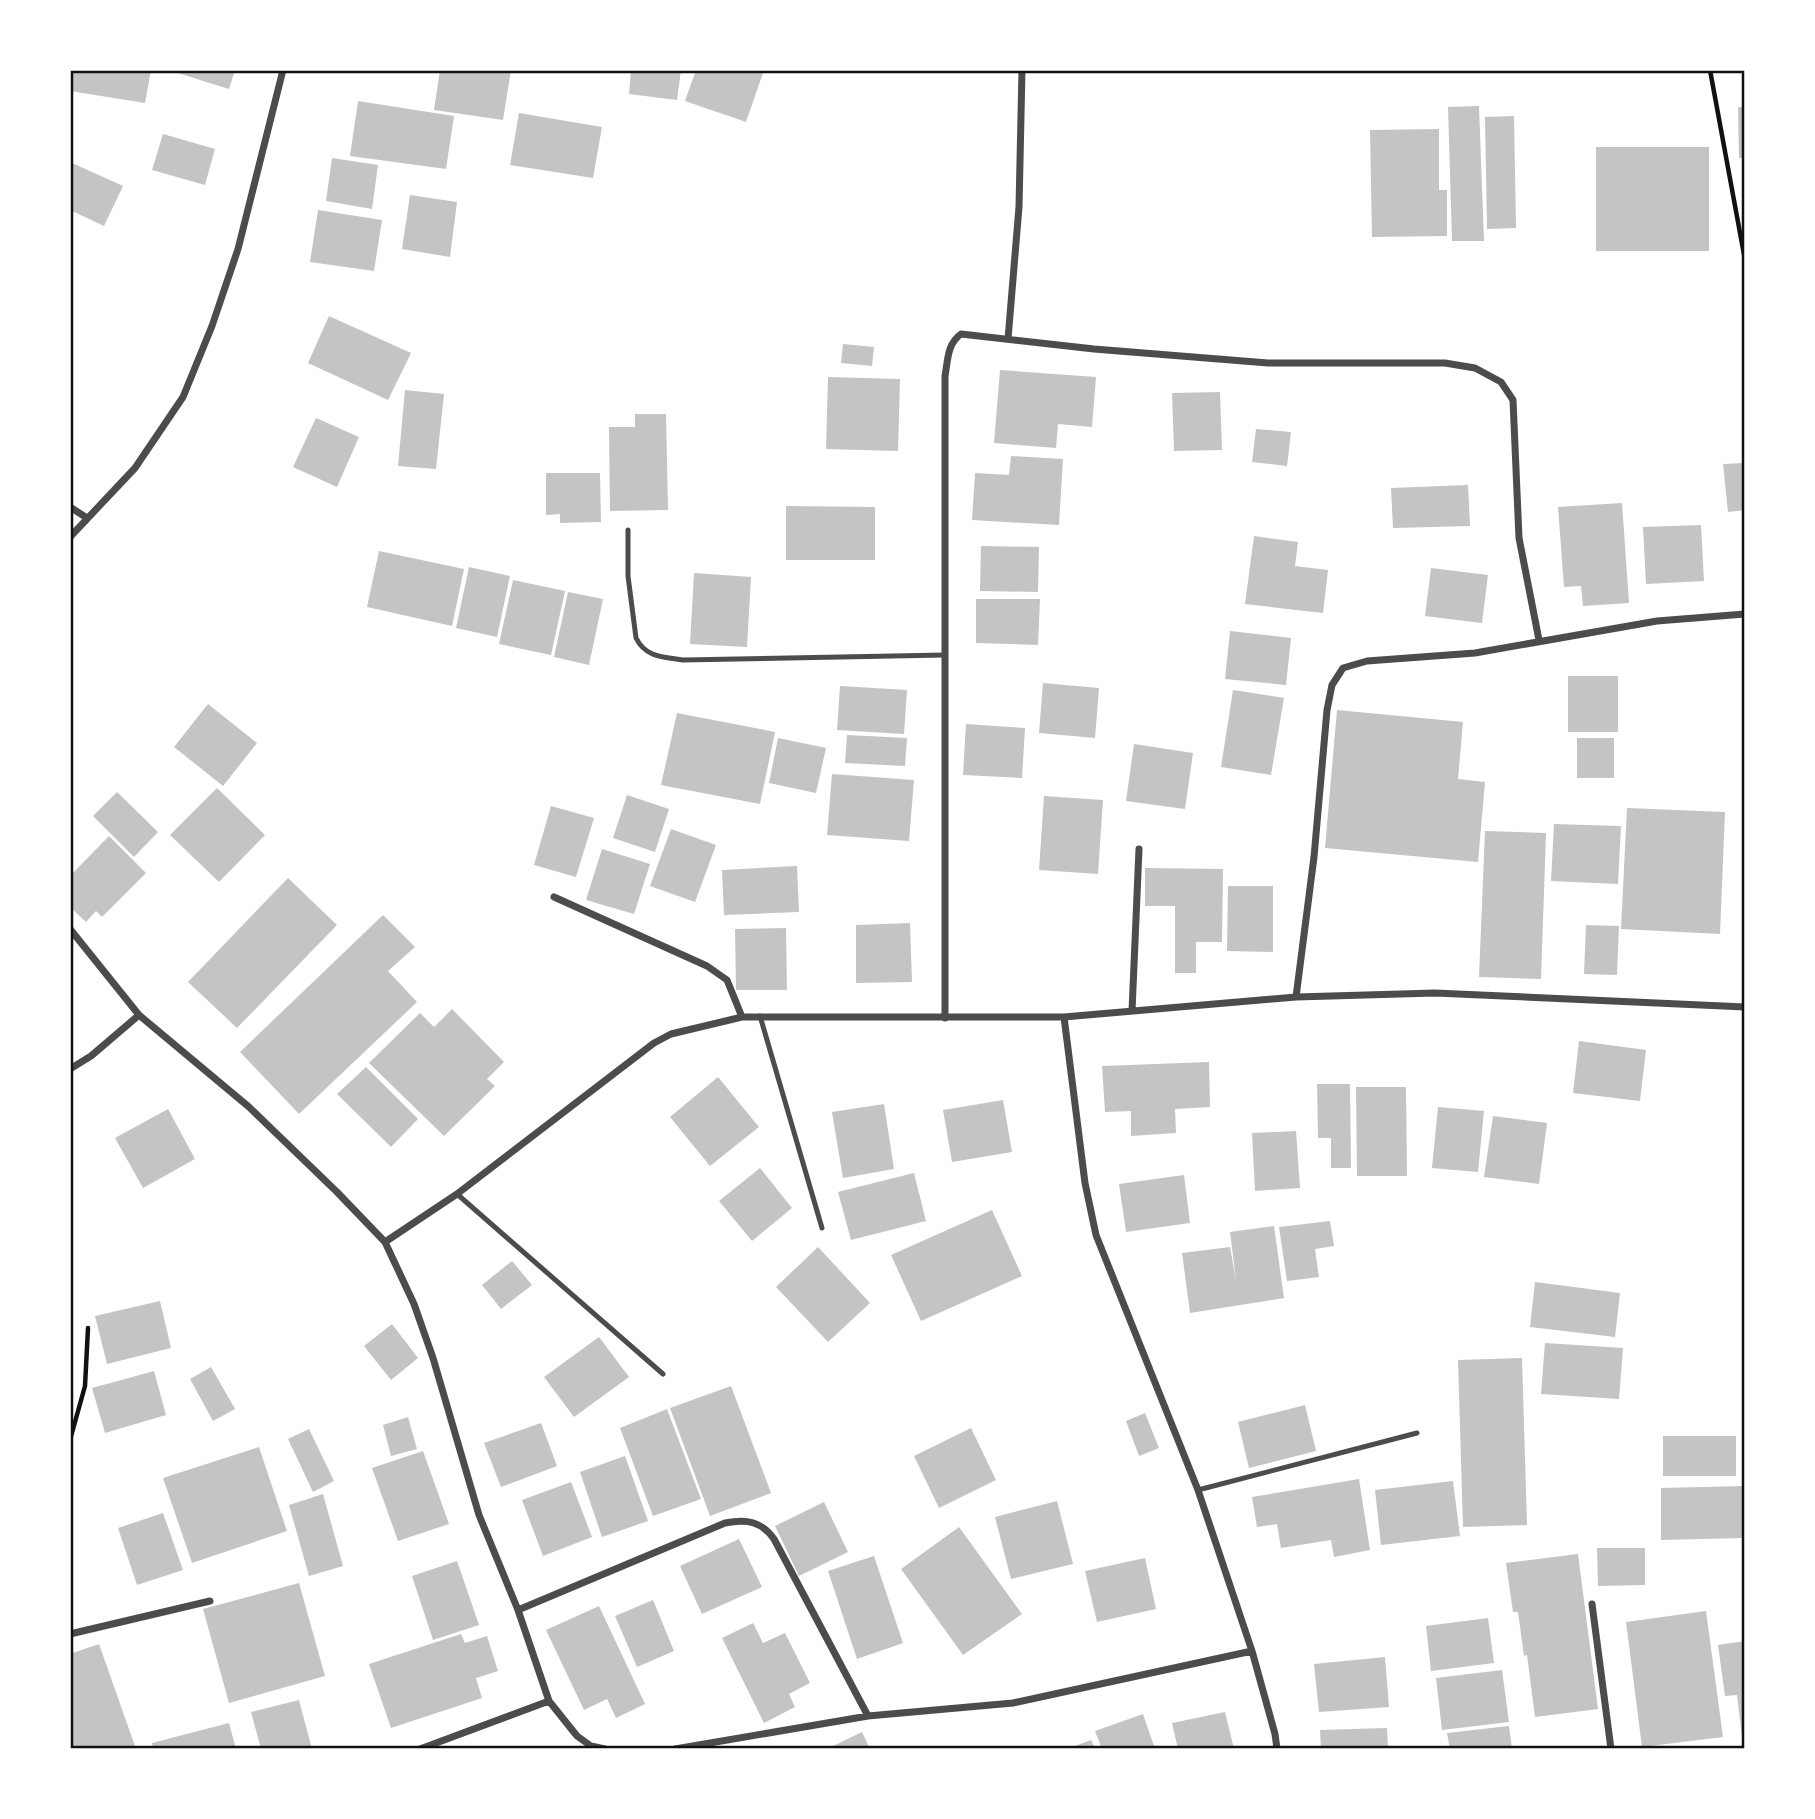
<svg xmlns="http://www.w3.org/2000/svg" width="1815" height="1819" font-family="Ubuntu,sans-serif">
<style>
.building{fill:#c4c4c4}
.lines{fill:none;stroke-linecap:round;stroke-linejoin:round}
.path{stroke:#111;stroke-width:4.5}
.service{stroke:#4c4c4c;stroke-width:5}
.minor{stroke:#4c4c4c;stroke-width:7}
.neatline{fill:none;stroke:#111;stroke-width:2.5}
</style>
<rect width="100%" height="100%" fill="#fff"/>
<path class="building" d="M70,70H151L145,103L70,91Z
M168,70H235L229,89Z
M440,70H511L503,120L434,110Z
M631,70H681L677,100L629,94Z
M696,70H764L746,122L685,101Z
M358,101L454,116L446,169L350,156Z
M1479,106L1484,241H1452L1448,107Z
M1738,107H1745V158H1739Z
M519,113L602,127L593,178L510,165Z
M1514,116L1516,228L1487,229L1485,117Z
M1439,129V190H1447V236L1372,237L1370,130Z
M163,134L215,149L205,185L152,170Z
M1596,147H1709V251H1596Z
M332,158L378,165L372,209L326,201Z
M70,162L123,186L104,226L70,210Z
M410,195L457,202L450,257L402,249Z
M318,210L382,220L374,271L310,262Z
M329,316L411,353L388,400L308,363Z
M843,344L874,347L872,366L841,363Z
M1000,370L1096,377L1092,427L1058,424L1056,448L994,443Z
M828,377L900,379L898,451L826,449Z
M405,390L444,394L436,469L398,466Z
M1220,392L1222,450L1174,451L1172,393Z
M635,414H666L668,510L610,511L609,427H635Z
M316,418L359,437L337,487L293,467Z
M1256,429L1291,432L1287,466L1252,462Z
M1011,456L1063,459L1059,525L972,520L975,473L1009,475Z
M1745,463V510L1728,512L1723,464Z
M546,473H600L601,522L560,523V514L546,515Z
M1468,485L1470,526L1393,528L1391,488Z
M1622,503L1629,603L1583,606L1581,586L1564,587L1558,507Z
M786,506L875,507V560H786Z
M1701,525L1704,581L1646,584L1643,527Z
M1254,536L1298,542L1295,566L1328,570L1323,613L1245,604Z
M981,546L1039,547L1038,592L980,591Z
M379,551L464,569L452,626L367,607Z
M469,567L510,576L497,637L456,628Z
M1431,568L1488,575L1482,623L1425,616Z
M694,573L751,577L747,647L690,644Z
M513,580L565,591L551,655L499,644Z
M568,592L603,599L589,665L554,657Z
M976,599H1040L1038,645L976,643Z
M1230,631L1291,638L1286,685L1225,679Z
M1568,676H1618V732H1568Z
M1043,683L1099,688L1095,738L1039,733Z
M840,686L907,690L904,734L837,730Z
M1233,690L1284,698L1271,775L1221,767Z
M208,704L257,743L223,786L174,747Z
M1337,710L1463,722L1458,779L1485,782L1478,862L1325,848Z
M677,713L775,732L760,804L661,785Z
M966,724L1025,728L1022,778L963,775Z
M847,735L907,738L905,766L845,763Z
M778,738L826,748L816,793L769,783Z
M1577,738H1614V778H1577Z
M1134,744L1193,753L1185,809L1126,801Z
M832,774L914,780L909,841L827,835Z
M217,788L265,835L219,882L170,835Z
M117,792L158,832L134,857L93,816Z
M627,795L669,809L655,852L613,838Z
M1044,796L1103,800L1098,874L1039,870Z
M551,806L594,818L576,877L534,865Z
M1627,808L1725,812L1720,934L1621,929Z
M1554,824L1621,826L1618,884L1551,881Z
M671,829L716,845L695,902L650,886Z
M1485,831L1546,833L1541,979L1479,977Z
M109,836L146,873L102,917L96,911L86,922L70,907V876Z
M602,849L650,864L634,914L586,900Z
M797,866L799,912L724,915L722,870Z
M1145,868L1223,869L1222,942H1196V973H1175V906H1145Z
M288,878L337,925L237,1028L188,982Z
M1228,886H1273V952L1227,951Z
M383,915L415,947L388,971L417,1002L299,1114L240,1052Z
M910,923L912,982L856,983V925Z
M1586,925L1619,926L1617,975L1584,974Z
M786,928L787,990H736L735,929Z
M452,1009L504,1062L487,1079L495,1086L444,1136L369,1063L420,1013L434,1027Z
M1579,1041L1646,1050L1640,1101L1573,1093Z
M1209,1062L1210,1107L1175,1109L1176,1133L1131,1136V1111L1105,1112L1102,1066Z
M366,1067L418,1119L391,1147L337,1094Z
M718,1077L759,1127L710,1166L670,1117Z
M1317,1084H1350L1351,1168H1331V1138H1318Z
M1356,1087H1406L1407,1176H1357Z
M1003,1100L1012,1152L952,1162L943,1110Z
M884,1104L894,1169L843,1178L832,1112Z
M1438,1107L1484,1111L1478,1172L1432,1168Z
M168,1109L195,1159L143,1188L115,1138Z
M1493,1116L1547,1123L1539,1184L1484,1177Z
M1296,1131L1300,1188L1255,1191L1252,1133Z
M760,1168L792,1208L752,1241L719,1201Z
M914,1173L926,1221L851,1240L838,1192Z
M1184,1175L1190,1223L1126,1232L1119,1184Z
M992,1210L1022,1276L921,1321L891,1255Z
M1330,1221L1334,1246L1315,1249L1319,1277L1287,1281L1279,1227Z
M1274,1226L1284,1298L1190,1313L1182,1253L1230,1247L1236,1280L1230,1232Z
M818,1247L870,1303L828,1342L776,1287Z
M512,1261L532,1285L501,1309L482,1285Z
M1535,1282L1620,1293L1615,1337L1530,1327Z
M160,1301L171,1348L107,1364L95,1316Z
M392,1324L418,1358L391,1380L364,1346Z
M599,1337L629,1377L574,1417L544,1377Z
M1545,1343L1623,1348L1619,1399L1541,1394Z
M1522,1358L1527,1525L1463,1527L1458,1360Z
M211,1367L235,1409L213,1421L190,1379Z
M154,1371L166,1415L105,1433L92,1388Z
M731,1386L771,1493L710,1516L670,1408Z
M1305,1405L1316,1451L1249,1468L1238,1422Z
M667,1409L701,1499L653,1516L620,1428Z
M1145,1413L1159,1448L1139,1456L1126,1421Z
M408,1417L417,1449L391,1456L383,1425Z
M541,1423L557,1466L501,1487L484,1443Z
M971,1428L996,1480L939,1508L914,1456Z
M309,1429L334,1481L313,1492L288,1439Z
M1663,1436H1736V1476H1663Z
M259,1447L287,1531L192,1563L163,1478Z
M423,1451L449,1524L398,1541L372,1468Z
M625,1456L648,1521L602,1537L580,1472Z
M1359,1479L1370,1550L1334,1557L1331,1540L1281,1548L1277,1524L1257,1527L1252,1497Z
M1453,1481L1460,1536L1381,1545L1375,1490Z
M571,1482L592,1537L543,1556L522,1500Z
M1745,1486V1538L1661,1540V1488Z
M323,1494L343,1566L309,1576L289,1505Z
M1057,1501L1073,1564L1011,1579L995,1517Z
M824,1502L848,1552L799,1576L775,1526Z
M163,1513L183,1570L137,1585L118,1528Z
M959,1527L1022,1614L963,1655L901,1569Z
M739,1539L762,1587L702,1614L680,1566Z
M1597,1548H1645V1585L1598,1586Z
M1578,1554L1598,1709L1535,1717L1527,1655L1524,1656L1518,1612H1513L1506,1563Z
M874,1556L903,1643L857,1659L828,1571Z
M1145,1558L1156,1609L1097,1622L1085,1571Z
M457,1561L479,1625L433,1640L412,1576Z
M299,1583L325,1676L229,1703L203,1609Z
M653,1600L674,1651L637,1667L615,1616Z
M599,1606L645,1704L616,1718L607,1699L584,1710L546,1630Z
M1706,1611L1723,1737L1642,1747L1626,1622Z
M1488,1618L1494,1663L1431,1671L1426,1626Z
M753,1623L763,1643L785,1633L810,1683L789,1694L795,1707L764,1723L722,1638Z
M461,1634L465,1643L487,1636L498,1671L476,1678L482,1698L391,1728L369,1664Z
M1745,1641V1745H1743L1737,1695L1725,1696L1718,1645Z
M99,1644L136,1749H70V1654Z
M1385,1657L1389,1707L1319,1712L1314,1664Z
M1502,1670L1509,1722L1442,1730L1436,1678Z
M299,1700L312,1749H261L251,1712Z
M1225,1712L1234,1749H1178L1172,1723Z
M1143,1714L1155,1749H1102L1095,1731Z
M229,1723L236,1749H153L152,1743Z
M1509,1726L1512,1749H1450L1447,1733Z
M1387,1728L1388,1749H1321L1320,1730Z
M862,1732L870,1749H827Z
M1091,1740L1095,1749H1067Z"/>
<g class="lines">
<path class="path" d="M1710,70L1745,260
M70,1440L85,1386L88,1328"/>
<path class="service" d="M628,530V576L636,638C646,658 664,657 683,660L945,655
M760,1016L822,1228
M457,1194L663,1374
M1198,1490L1417,1433"/>
<path class="minor" d="M1008,339L1019,207L1022,70
M70,507L87,518
M70,537L135,468L183,397L212,326L238,249L283,70
M554,897L707,966L727,980L742,1017
M70,929L139,1015L249,1107L337,1192L385,1242L414,1304L433,1358L479,1515L518,1610L549,1701L577,1736L591,1746L605,1749
M1296,997L1314,857L1327,710L1332,685L1343,668L1367,661L1475,653L1657,621L1745,614
M1132,1011L1139,849
M1064,1017L1085,1183L1096,1235L1198,1490L1252,1651L1275,1734L1277,1749
M945,1018V376C948,360 947,344 961,334L1094,349L1268,363H1445L1475,368L1501,382L1513,400L1519,538L1539,640
M70,1069L91,1056L139,1015
M385,1242L457,1194L654,1043L671,1034L742,1017H1064L1296,997L1435,993L1745,1007
M1592,1604L1611,1749
M518,1610L725,1523C747,1519 761,1521 774,1539L868,1716
M70,1634L210,1601
M420,1749L549,1701
M675,1749L868,1716L1013,1703L1252,1651"/>
</g>
<rect width="1815" height="1819" fill="none" stroke="#ffffff" stroke-width="144"/>
<rect x="72" y="72" width="1671" height="1675" class="neatline"/>
</svg>
